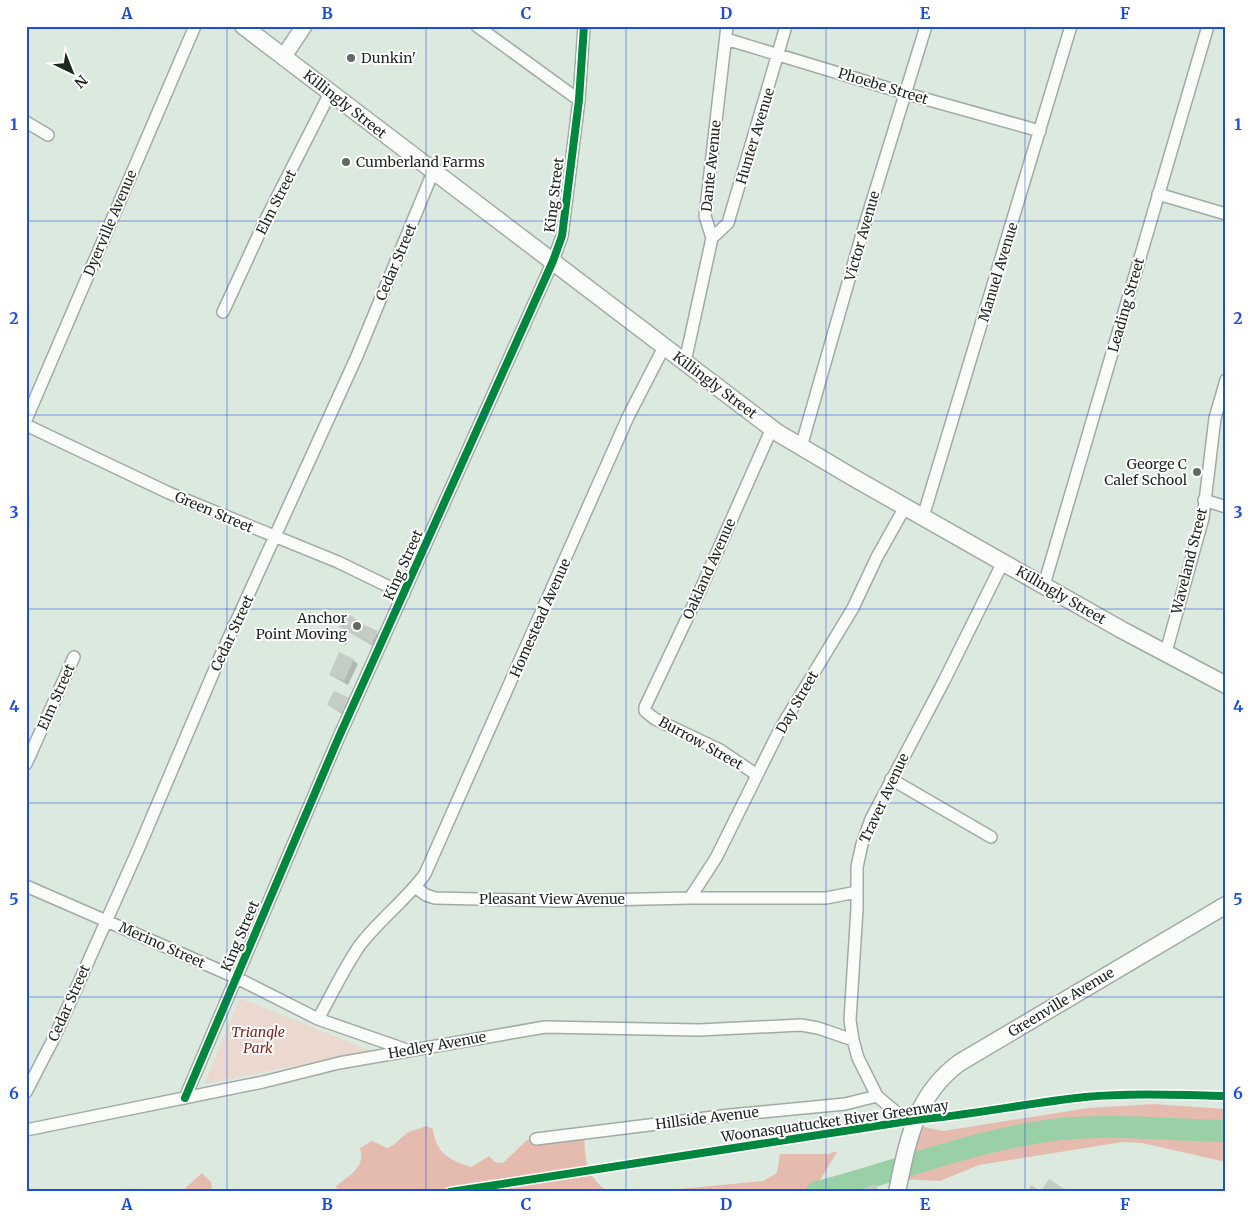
<svg xmlns="http://www.w3.org/2000/svg" width="1252" height="1218" font-family="Merriweather,serif">
<style>
.green{fill:#ebd9d0}
.forest{fill:#e6bbaf}
.shadow{fill:#0003}
.lines{fill:none;stroke-linecap:round;stroke-linejoin:round}
.river{stroke:#99d0a7;stroke-width:22}
.building{fill:#c3cdc5}
.minor-casing{stroke:#a1aba3;stroke-width:14}
.tertiary-casing{stroke:#a1aba3;stroke-width:18}
.secondary-casing{stroke:#a1aba3;stroke-width:19}
.minor{stroke:#fafcfa;stroke-width:11}
.tertiary{stroke:#fafcfa;stroke-width:15}
.secondary{stroke:#fafcfa;stroke-width:16}
.cycleway-casing{stroke:#fff;stroke-width:11}
.cycleway{stroke:#00873e;stroke-width:8}
.grid{fill:none;stroke:#1d4ed8;stroke-width:1;stroke-opacity:0.55}
.poi-dot{fill:#606a62;stroke:#fff;stroke-width:2}
.labels{text-anchor:middle;dominant-baseline:central;stroke-width:4;stroke-linejoin:round;paint-order:stroke}
.poi-label{font-size:14px;fill:#1d261f;stroke:#fff;text-anchor:start}
.street-label{font-size:14px;fill:#1d261f;stroke:#fff}
.park-label{font-size:14px;font-style:italic;fill:#862019;stroke:#fff}
.neatline{fill:none;stroke:#1d4ed8;stroke-width:2}
.grid-label{font-size:16px;text-anchor:middle;font-weight:bold;fill:#1d4ed8}
</style>
<rect width="100%" height="100%" fill="#dce9de"/>
<path class="green" d="M240,998L371,1051L204,1084Z"/>
<path class="forest" d="M1153,1104L1226,1109V1162L1142,1143L1123,1142L979,1165L940,1181L901,1179L910,1124L943,1131L1088,1108Z
M426,1126L433,1129C436,1154 450,1160 471,1167L489,1156L495,1162L503,1163L527,1140L584,1134C586,1162 584,1173 608,1192H338L336,1186C350,1175 366,1167 360,1148L372,1141L387,1148C396,1145 399,1139 407,1133C412,1130 420,1129 426,1126Z
M834,1152H837L813,1192H647L763,1181L777,1173L780,1154H829Z
M202,1173L211,1182L212,1192H181Z"/>
<path class="shadow" d="M353,618L382,637L377,648L340,627Z
M347,637L348,638L346,645L335,640Z
M353,660L358,664L348,685L330,675Z
M349,699L353,704L347,717L328,705Z
M875,1185L879,1192H860Z"/>
<g class="lines">
<path class="river" d="M817,1192C896,1172 971,1141 1052,1130C1109,1123 1168,1130 1226,1131"/>
</g>
<path class="building" d="M345,613L354,617L353,620L378,631L372,644L339,627Z
M336,630L347,636L344,644L332,639Z
M339,652L354,659L344,681L329,675Z
M334,691L350,698L343,713L327,705Z
M1049,1179L1069,1192H1029L1027,1191L1031,1185L1041,1191Z
M876,1184L875,1192H859V1190Z"/>
<g class="lines">
<defs>
<path id="minor" d="M477,26L579,100
M726,39L904,93L1040,131
M26,122L48,135
M1158,194L1226,214
M712,238L728,223L786,26
M223,312L265,221L330,93
M685,362L712,238L705,216L727,26
M26,420L195,26
M26,425L169,493L338,562L404,594
M801,447L862,234L926,26
M1204,500L1226,507
M923,517L1071,26
M1044,585L1208,26
M1166,652L1203,518L1215,418L1226,380
M26,764L74,657
M757,775L720,750L655,719L645,711V707L699,593L772,428
M891,779L991,837
M26,886L235,977L318,1019L407,1050
M415,887L426,895L435,898L558,901L690,898H826L857,892
M690,898L716,858L780,729L853,608L877,557L905,507
M318,1019C332,994 344,968 360,945C380,919 406,900 425,874L628,417L664,347
M26,1092L55,1036L138,850L220,657L357,356L433,172
M185,1098L338,739L553,261L562,236L579,100L584,26
M915,1120L896,1112L877,1096L858,1058L853,1040L850,1020L857,909V867L862,844L871,819L944,681L1003,562
M26,1130L263,1082L339,1063L545,1027L699,1030L801,1025L818,1028L853,1040
M536,1139L730,1115L845,1104L877,1096"/>
<path id="tertiary" d="M284,56L304,26"/>
<path id="secondary" d="M243,26L778,433L854,478L1122,630L1226,685
M897,1192C908,1140 915,1096 959,1063L1226,905"/>
</defs>
<use href="#minor" class="minor-casing"/>
<use href="#tertiary" class="tertiary-casing"/>
<use href="#secondary" class="secondary-casing"/>
<use href="#minor" class="minor"/>
<use href="#tertiary" class="tertiary"/>
<use href="#secondary" class="secondary"/>
<defs>
<path id="cycleway" d="M185,1098L338,739L553,261L562,236L579,100L584,26
M450,1192L915,1120C972,1115 1028,1103 1085,1097C1132,1093 1179,1095 1226,1096"/>
</defs>
<use href="#cycleway" class="cycleway-casing"/>
<use href="#cycleway" class="cycleway"/>
</g>
<path class="grid" d="M227,26V1192M426,26V1192M626,26V1192M826,26V1192M1025,26V1192M26,221H1226M26,415H1226M26,609H1226M26,803H1226M26,997H1226"/>
<g class="poi-dot">
<circle cx="351" cy="58" r="5"/>
<circle cx="346" cy="162" r="5"/>
<circle cx="1197" cy="472" r="5"/>
<circle cx="357" cy="626" r="5"/>
</g>
<g class="labels">
<g class="poi-label">
<text x="361" y="58">Dunkin'</text>
<text x="356" y="162">Cumberland Farms</text>
<text x="1187" y="464" text-anchor="end">George C<tspan x="1187" dy="16">Calef School</tspan></text>
<text x="347" y="618" text-anchor="end">Anchor<tspan x="347" dy="16">Point Moving</tspan></text>
</g>
<g class="street-label">
<text transform="translate(883 86) rotate(17)">Phoebe Street</text>
<text transform="translate(345 104) rotate(38)">Killingly Street</text>
<text transform="translate(755 136) rotate(-73)">Hunter Avenue</text>
<text transform="translate(711 166) rotate(-84)">Dante Avenue</text>
<text transform="translate(554 195) rotate(-83)">King Street</text>
<text transform="translate(276 202) rotate(-63)">Elm Street</text>
<text transform="translate(110 223) rotate(-67)">Dyerville Avenue</text>
<text transform="translate(862 236) rotate(-74)">Victor Avenue</text>
<text transform="translate(396 262) rotate(-67)">Cedar Street</text>
<text transform="translate(998 272) rotate(-73)">Manuel Avenue</text>
<text transform="translate(1126 305) rotate(-74)">Leading Street</text>
<text transform="translate(715 385) rotate(37)">Killingly Street</text>
<text transform="translate(214 512) rotate(23)">Green Street</text>
<text transform="translate(1189 561) rotate(-76)">Waveland Street</text>
<text transform="translate(403 565) rotate(-66)">King Street</text>
<text transform="translate(709 569) rotate(-66)">Oakland Avenue</text>
<text transform="translate(1061 595) rotate(30)">Killingly Street</text>
<text transform="translate(540 618) rotate(-66)">Homestead Avenue</text>
<text transform="translate(232 633) rotate(-65)">Cedar Street</text>
<text transform="translate(56 697) rotate(-66)">Elm Street</text>
<text transform="translate(797 702) rotate(-60)">Day Street</text>
<text transform="translate(701 743) rotate(29)">Burrow Street</text>
<text transform="translate(884 798) rotate(-65)">Traver Avenue</text>
<text x="552" y="899">Pleasant View Avenue</text>
<text transform="translate(240 936) rotate(-67)">King Street</text>
<text transform="translate(162 945) rotate(24)">Merino Street</text>
<text transform="translate(1061 1002) rotate(-31)">Greenville Avenue</text>
<text transform="translate(69 1003) rotate(-66)">Cedar Street</text>
<text transform="translate(437 1045) rotate(-10)">Hedley Avenue</text>
<text transform="translate(707 1118) rotate(-7)">Hillside Avenue</text>
<text transform="translate(835 1121) rotate(-8)">Woonasquatucket River Greenway</text>
</g>
<g class="park-label">
<text x="258" y="1032">Triangle<tspan x="258" dy="16">Park</tspan></text>
</g>
</g>
<rect width="1252" height="1218" fill="none" stroke="#ffffff" stroke-width="55"/>
<g transform="translate(72 72) rotate(137)" stroke="#ffffff" stroke-width="4" paint-order="stroke">
<path d="M0-4L9 19L0 12L-9 19Z" fill="#1d261f"/>
<text y="-8" font-size="14" font-weight="bold" text-anchor="middle" fill="#1d261f">N</text>
</g>
<rect x="28" y="28" width="1196" height="1162" class="neatline"/>
<g class="grid-label">
<text x="127" y="19">A</text>
<text x="327" y="19">B</text>
<text x="526" y="19">C</text>
<text x="726" y="19">D</text>
<text x="925" y="19">E</text>
<text x="1125" y="19">F</text>
<text x="14" y="130">1</text>
<text x="1238" y="130">1</text>
<text x="14" y="324">2</text>
<text x="1238" y="324">2</text>
<text x="14" y="518">3</text>
<text x="1238" y="518">3</text>
<text x="14" y="712">4</text>
<text x="1238" y="712">4</text>
<text x="14" y="905">5</text>
<text x="1238" y="905">5</text>
<text x="14" y="1099">6</text>
<text x="1238" y="1099">6</text>
<text x="127" y="1210">A</text>
<text x="327" y="1210">B</text>
<text x="526" y="1210">C</text>
<text x="726" y="1210">D</text>
<text x="925" y="1210">E</text>
<text x="1125" y="1210">F</text>
</g>
</svg>
